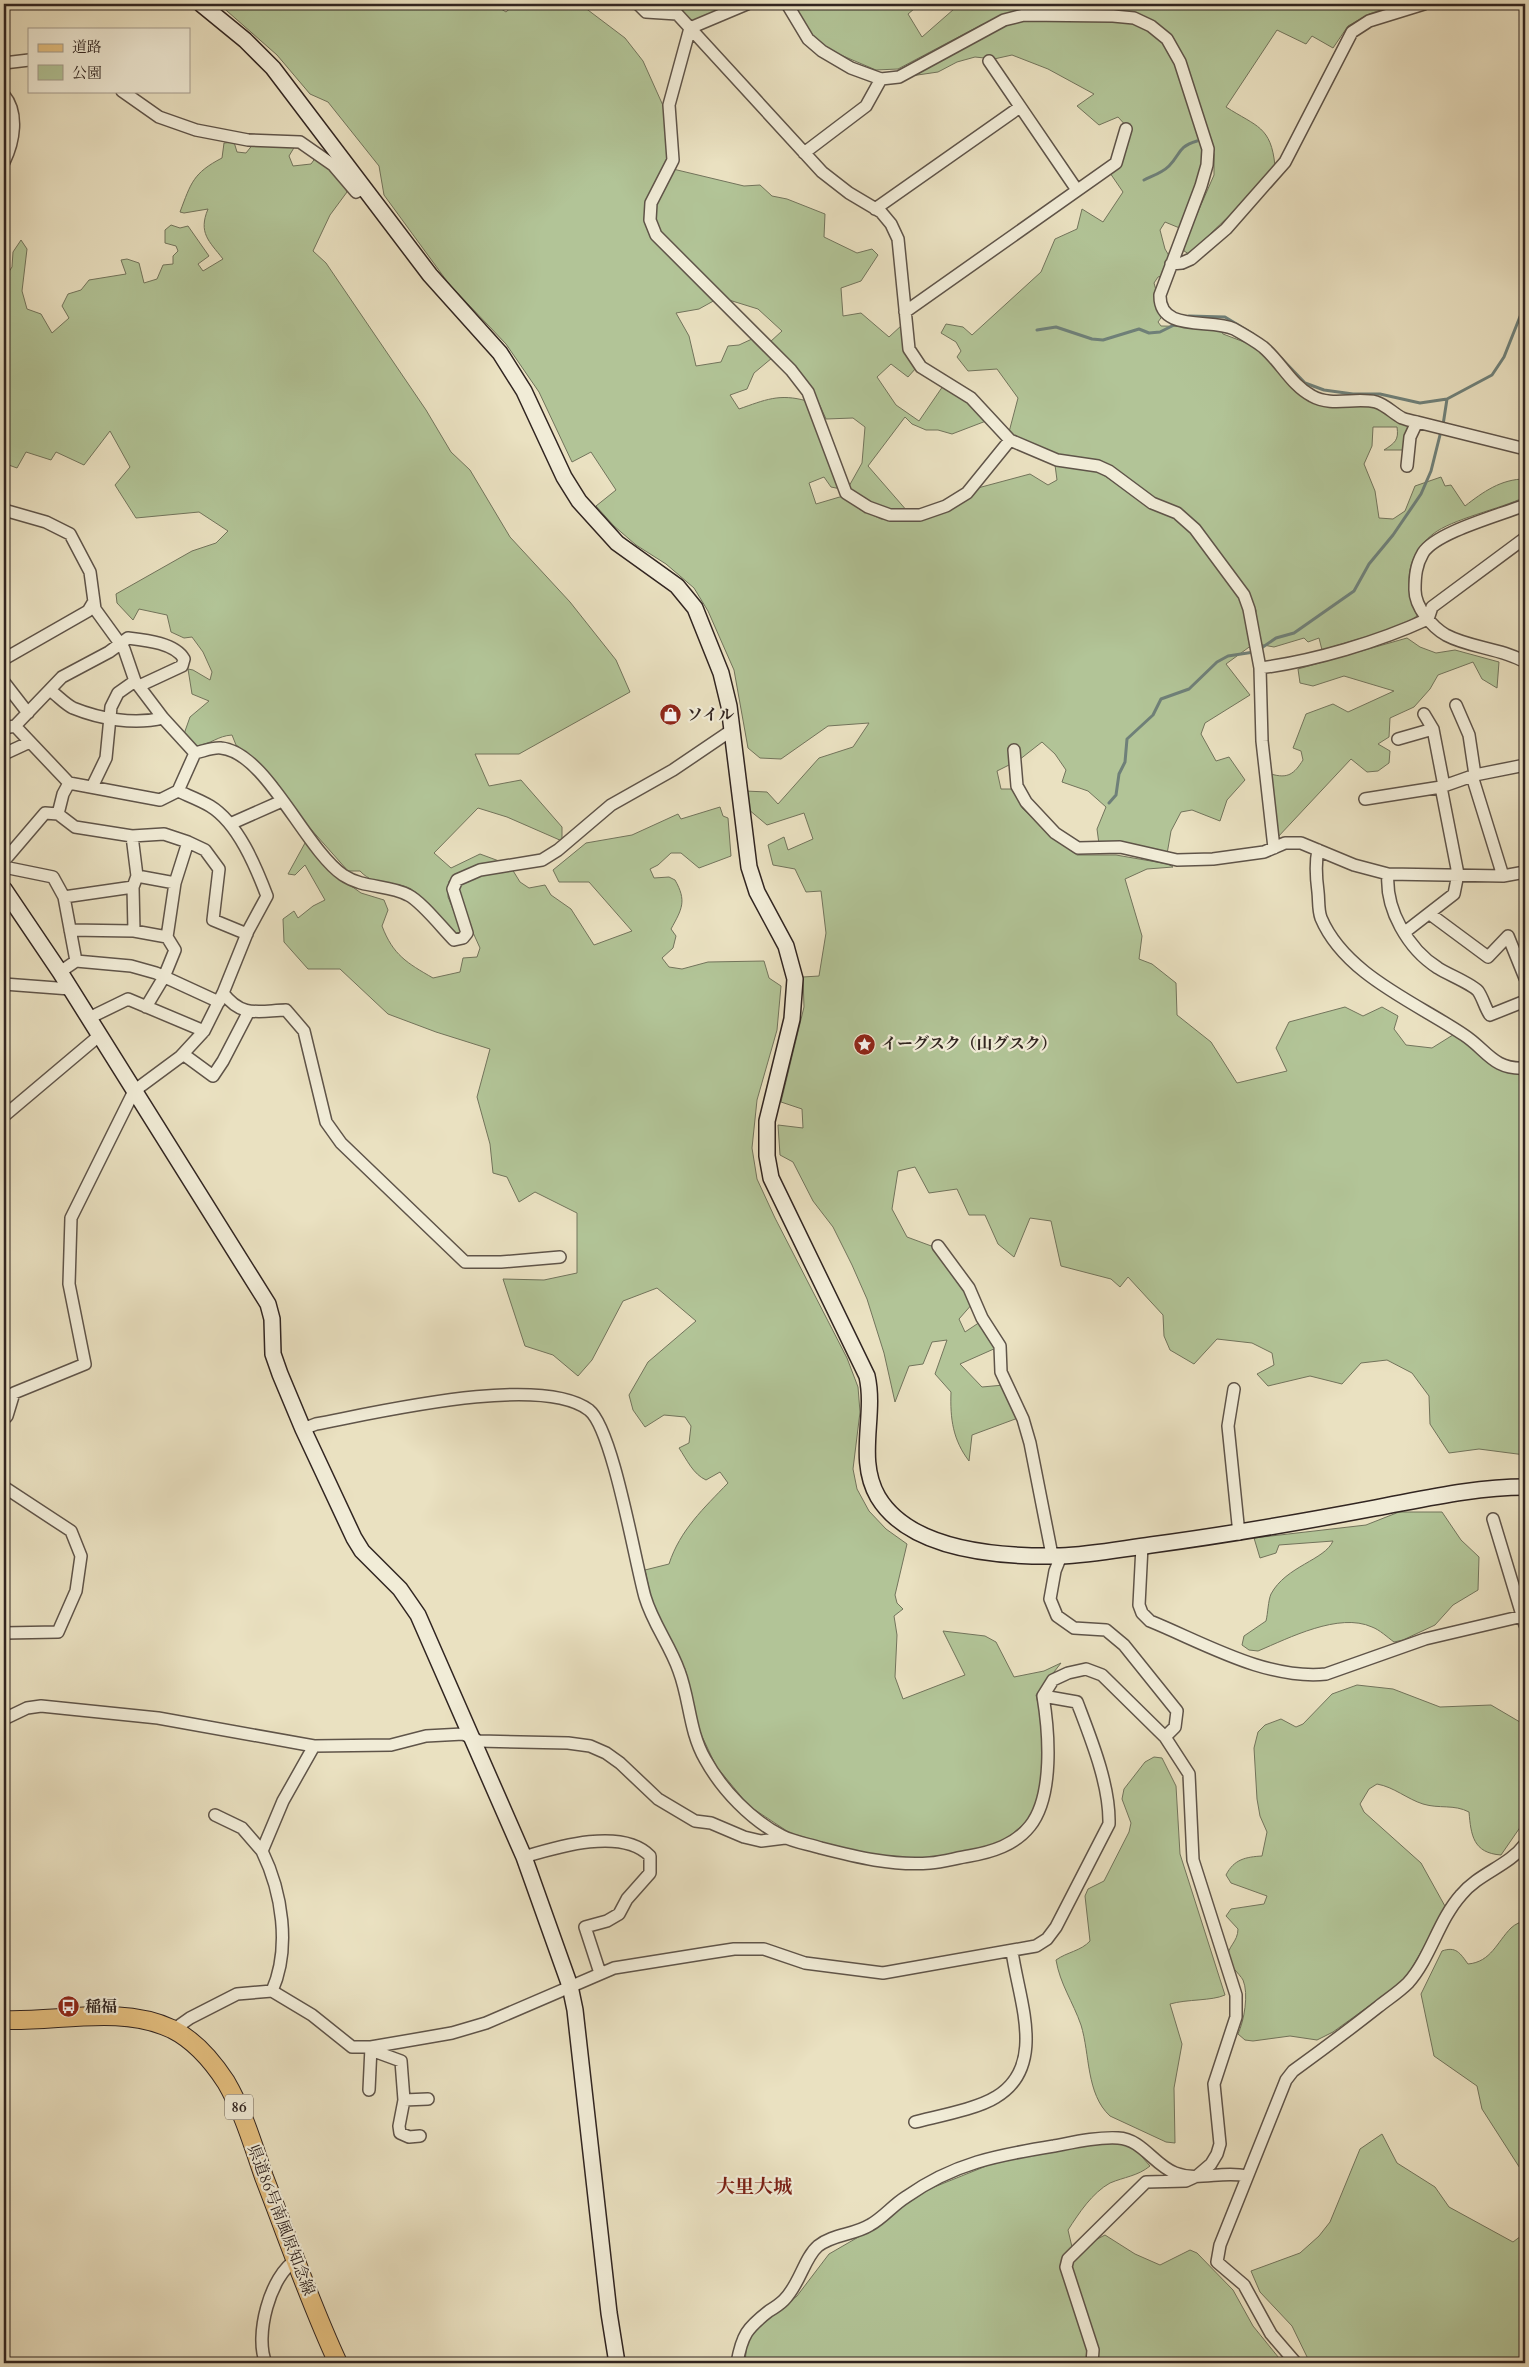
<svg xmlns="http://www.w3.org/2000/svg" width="1529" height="2367" font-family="Cardo,'Noto Serif JP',serif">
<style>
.green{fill:#b2c497;stroke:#72745c}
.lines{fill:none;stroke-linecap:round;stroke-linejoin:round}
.stream{stroke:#6f8079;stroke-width:3}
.street-casing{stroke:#5f5449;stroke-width:14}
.secondary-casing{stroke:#312521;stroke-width:18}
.primary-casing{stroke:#312521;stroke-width:20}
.street{stroke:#f1ecd7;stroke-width:11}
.secondary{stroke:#f1ecd7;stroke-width:15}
.primary{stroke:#e5c080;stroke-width:18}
.labels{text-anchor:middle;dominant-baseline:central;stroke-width:4.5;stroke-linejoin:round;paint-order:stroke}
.shield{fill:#f1ecd7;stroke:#6b6158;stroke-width:1}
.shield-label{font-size:15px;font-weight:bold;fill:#312521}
.poi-label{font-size:16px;font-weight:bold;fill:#312521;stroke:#f1ecd7;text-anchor:start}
.street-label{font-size:16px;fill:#312521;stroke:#f1ecd7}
.quarter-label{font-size:19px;font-weight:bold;fill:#7a1f14;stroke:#f1ecd7}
</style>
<rect width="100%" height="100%" fill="#eae1c1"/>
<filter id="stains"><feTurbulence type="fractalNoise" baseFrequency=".004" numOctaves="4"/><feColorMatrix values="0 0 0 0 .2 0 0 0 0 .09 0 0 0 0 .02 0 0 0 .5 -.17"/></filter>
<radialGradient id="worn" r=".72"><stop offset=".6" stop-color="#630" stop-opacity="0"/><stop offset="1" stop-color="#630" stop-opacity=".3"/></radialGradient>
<path class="green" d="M219,4H493L506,12L515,4H580L625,38L643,61L665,110L669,158L647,200L644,219L656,239L717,299L699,309L676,313L689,336L696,366L721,362L728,346L739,345L752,339L772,358L754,373L747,389L730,395L739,409C765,400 779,393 807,401L841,489L831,487L824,477L809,483L816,504L843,496L858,508L881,519L902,520L974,489L1030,474L1048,485L1057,480L1055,465L1096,470L1151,507L1175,517L1192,533L1240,597L1252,645L1226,664L1250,695L1205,723L1201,734L1216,761L1229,757L1245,780L1227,800L1220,821L1192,810L1181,812L1171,831L1167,854L1099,844L1097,829L1106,807L1088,791L1062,782L1066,770L1055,754L1042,742L1019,760L997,771L1001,789H1014L1022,808L1051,836L1077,855H1116L1168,864L1173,867L1147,869L1125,879L1142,936L1139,959L1152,964L1176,983L1177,1015L1211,1042L1237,1083L1287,1071L1276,1048L1289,1022L1345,1007L1363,1016L1382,1007L1398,1016L1394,1029L1406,1045L1432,1048L1456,1033L1525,1072V1455L1479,1449L1449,1453L1430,1424L1429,1396L1412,1373L1387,1360L1361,1363L1342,1384L1310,1376L1268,1386L1257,1374L1274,1365L1272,1353L1252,1343L1217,1339L1194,1364L1170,1350L1164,1336L1163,1315L1128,1277L1120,1287L1111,1279L1061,1266L1051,1221L1030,1218L1014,1257L998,1244L985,1215H969L957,1189L929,1193L915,1167L898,1171L892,1209L907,1237L934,1247L973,1303L959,1319L965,1332L980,1322L996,1348L960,1364L982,1387L1004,1385L1018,1418L972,1435L969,1461C953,1440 950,1419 951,1392L935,1374L947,1340L932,1342L923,1364L909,1366L895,1402L884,1353L867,1299L852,1265L833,1227L813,1201L793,1162L780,1155L778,1125L803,1128L802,1109L781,1102L804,1007L803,977L819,976L826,933L821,891L806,892L795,869L773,865L768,845L784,837L788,850L813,839L804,813L767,825L748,809L745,791L767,792L778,804L819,758L853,747L869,723L828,726L781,759L760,758L748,748L734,670L708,611L694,588L666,564L636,545L614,526L596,506L616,490L591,452L572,462L539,392L506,344L449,284L384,195L379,166L328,102L310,94L277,55Z
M672,4H722L724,10L692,24Z
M792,4H920L908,14L922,37L954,9L948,4H1398L1369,14L1348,26L1333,48L1312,36L1306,44L1277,30L1226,107C1257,127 1271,126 1275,166L1249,197L1189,254L1184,251L1183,246L1214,175V154L1184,57L1174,41L1155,23L1035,10L1011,12L981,25L898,69L876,70L829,50L812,35Z
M1022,18L1131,20L1166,41L1178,63L1205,149V163L1182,229L1165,222L1160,230L1165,249L1171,259L1164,275L1158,277L1154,283L1163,315L1158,322L1161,326L1219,327L1223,334L1260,348L1309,397L1376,406L1414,423L1404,450H1384C1395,443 1399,440 1397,427H1373L1372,446L1364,464L1375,491L1379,518L1393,519L1405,511L1415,486L1441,477L1445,486L1451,485L1465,506C1483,492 1501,479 1525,479V497C1500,509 1452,519 1433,534C1405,556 1404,586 1417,616L1402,626L1322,650L1319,638L1308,642L1304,638L1274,647L1258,644L1255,621L1256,610L1199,527L1186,513L1157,501L1142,490L1020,440L1009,432L1018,398L997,369L968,371L957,357L961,351L956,342L941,333L946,324L963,327L972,335L1041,272L1055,239L1077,229L1082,209L1103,222L1123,192L1110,173L1129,129L1118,117L1099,125L1077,106L1094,94L1048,69L1012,55L994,59L975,57L957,62L938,72L904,77L1002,24Z
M234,142L237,152L246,153L254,143L295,146L289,156L293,166L311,164L316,157C330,167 341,176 347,192L330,215L313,251L326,263L426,410L451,452L470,470L510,537L570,602L616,660L630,692L519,754H475L489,786L521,780L562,827V841L507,817L478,808L434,853L451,868L480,854L499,861L458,873L449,881L448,897L462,931L455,934C443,922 424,897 411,889C396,880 377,889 360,871H348L293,809L276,781L257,761L236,745L232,735C217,736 212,744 196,746L184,734L190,717L209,701L192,694L188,669L193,670L210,680L212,672L203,652L192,637L184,638L171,632L167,615L139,609L133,620L117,603L116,594L192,551L216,543L228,531L199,512L136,518L115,485L130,467L110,431L84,465L56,452L51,460L26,452L17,468L6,464L4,455L6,411L4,410V317L7,313L4,307V279L12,267L13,252L21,240L27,249L22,291L27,309L41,314L52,333L69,318L62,306L68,294L81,290L89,280L126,274L121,260L127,259L139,263L144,283L157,279L163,265L173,264V256L178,251L176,246L165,243V230L171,225L180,228L188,226L209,256L198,264L203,271L223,259C209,241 198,233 208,209L184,213L180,212C191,183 193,173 222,158L224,143Z
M673,169L744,186L760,185L772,196L787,199L825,214L824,237L857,253L872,249L878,255L861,281L841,288L843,316L861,313L889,337L902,325L916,368L908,377L891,364L877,377L896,405L919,421L943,386L968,400L986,421L952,434L938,430H926L912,424L905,417L868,466L908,512C887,509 863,505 848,488L862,463L865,427L853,418L826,419L812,388L770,342L782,331L758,309L729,300L659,233C647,206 660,193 673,169Z
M1407,638L1420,647L1436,653L1455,650L1499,662L1497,688L1482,679L1473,662L1438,675L1430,689L1414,707L1390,718L1389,737L1378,744L1390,751L1389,763L1378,771L1367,772L1351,759L1277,838L1271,774C1288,779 1294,774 1303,760L1301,751L1293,748L1306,714L1333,704L1348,712L1394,691L1344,676L1313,686L1300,683L1298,669Z
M720,807L723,816L728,818L731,856L699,868L681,853H671L658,865L650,869L654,878L669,877L675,880C687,901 682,909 671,929L676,936L673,948L662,958L669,967L682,969L708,962L764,961L769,978L781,986L777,1030L757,1100L752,1148L757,1179L775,1218L847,1358L858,1387L860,1412L853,1469L857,1489L869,1511L886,1529L907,1544L895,1595L897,1603L903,1609L894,1616L897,1635L895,1677L903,1699L965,1675L943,1631L985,1636L996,1642L1014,1677L1044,1671L1061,1663L1036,1695L1043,1725L1042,1769L1039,1797L1032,1817L1005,1840L984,1848L931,1859L861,1854L790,1833L749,1806L716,1766L700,1732L686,1672L652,1603L645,1570L669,1564C680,1530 704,1508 728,1483L720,1472L706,1480C693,1474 687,1460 679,1448L689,1443L691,1426L685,1417L664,1415L645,1427L633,1410L629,1395L648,1362L696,1321L657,1288L623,1301L592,1360L578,1376L553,1355L525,1346L503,1279L544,1280L577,1273V1213L535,1192L519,1202L507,1177L493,1173L490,1144L477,1097L490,1049L436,1032L388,1014L340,969H308L284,942L283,919L294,911L298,918L313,906L325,900L305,865L295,875L288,874L305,843L343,880L361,893L384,900L388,910L382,926C393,955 407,963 433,978L460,972L463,958L477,957L480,948L466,917L457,889L462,881L482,874L512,869L520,882L529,888L545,885L551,895L571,909L594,945L632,931L589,882H559L553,870L586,843L632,835L678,814L681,819Z
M1399,1512H1442L1461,1540L1479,1557L1478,1590L1453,1605L1435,1625L1403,1640L1394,1642C1387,1637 1380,1630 1372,1627C1339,1612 1289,1638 1258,1651L1249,1650L1242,1645L1244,1636L1266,1621C1268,1613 1268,1601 1271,1594C1286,1566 1325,1560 1333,1541L1279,1545L1276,1553L1260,1558L1254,1538L1366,1525Z
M1357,1685L1393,1689L1440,1707L1491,1705L1525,1725V1809L1521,1826L1501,1855C1473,1853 1471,1835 1469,1812C1454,1804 1439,1809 1423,1804C1407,1799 1394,1787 1377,1784L1369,1789L1360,1804L1364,1812L1421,1863L1446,1908L1405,1980L1333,2032L1317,2040L1290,2036L1253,2041L1245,2040L1238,2034C1244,2021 1249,1994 1243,1980C1239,1973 1229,1966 1228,1957C1227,1947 1238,1942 1238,1929L1226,1916L1231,1909L1264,1904L1267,1896L1231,1883L1226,1875C1234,1859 1246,1857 1262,1856L1267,1832L1260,1816L1257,1799L1254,1748L1258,1732L1265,1725L1281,1719L1296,1727L1303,1724L1332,1694Z
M1154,1757L1162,1758L1176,1786L1180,1854L1225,1995C1212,2001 1187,1999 1170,2004L1182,2044L1174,2088L1175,2143L1166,2142L1110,2116C1086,2094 1090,2054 1081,2025C1073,2002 1060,1984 1056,1960C1067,1952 1081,1951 1090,1941L1085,1896L1088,1889L1104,1881L1129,1832L1131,1823L1122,1799L1124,1789L1145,1762Z
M1525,1920V2176L1482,2109L1477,2086L1434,2056L1421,1994L1442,1951C1456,1946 1460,1953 1468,1964C1491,1962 1497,1942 1511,1928C1515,1924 1521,1922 1525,1920Z
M1382,2134L1397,2163L1435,2187L1449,2207L1513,2242L1525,2233V2363H1310L1292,2326L1260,2292L1251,2271L1300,2253L1319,2236L1330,2222L1360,2149Z
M1119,2141L1136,2150L1150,2166C1138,2176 1124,2177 1110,2183C1092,2193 1079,2213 1068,2230L1072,2247H1082L1105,2235L1135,2254L1160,2265L1190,2250L1197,2253L1233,2290L1253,2326L1283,2363H745L747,2342L757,2328L797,2296L829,2254L874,2228L917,2194L1016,2154Z"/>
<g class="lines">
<path class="stream" d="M1144,180C1152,176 1162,173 1169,166C1181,154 1177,147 1197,141
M1185,319L1189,316L1225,317L1253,334
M1037,330L1056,327L1092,339L1103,340L1139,329L1149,333L1160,332L1178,323
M1281,358L1305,383L1324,390L1353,394H1380L1420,403L1447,399
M1443,425L1447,399L1492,375L1504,357L1525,304
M1260,649L1276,638L1294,633L1354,591L1369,564L1393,535L1421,494L1431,471L1441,431
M1109,803L1116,795L1119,774L1125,762L1127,739L1153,715L1161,699L1189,689L1217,662L1228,656L1254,652"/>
<defs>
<path id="street" d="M638,4L646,12L677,14
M668,4L822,172L849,193L881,212L891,224L898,239L909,349L921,367L971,398L1010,440L1057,460L1098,466L1109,471L1152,503L1177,513L1195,529L1244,595L1249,609L1260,668L1262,741L1274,848
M787,4L808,39L822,51L851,68L881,79L899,77L1004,20L1024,15L1113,16L1134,18L1151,26L1167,39L1180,62L1208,149L1207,165L1201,186L1160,295C1159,333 1211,318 1234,329C1243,334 1255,341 1263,347C1281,362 1291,385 1312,396C1331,407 1356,397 1376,402C1386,405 1394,414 1402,418C1407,420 1412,421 1417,422L1525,449
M690,28L669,105L673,160L651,203L650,220L656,235L791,370L808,392L846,493L868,507L890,515H920L946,506L967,493L1010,440
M690,28L747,4
M989,61L1077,190
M4,63L29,60
M122,91L159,117L196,130L248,140L300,142L333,165L356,192L364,188
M4,95C19,113 14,142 4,162
M804,153L866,106L881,79
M875,209L1020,107
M1171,264L1182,263L1191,259L1226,229L1285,162L1352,32L1369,21L1424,4
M905,312L1116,163L1126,129
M1407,466L1410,437L1417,422
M1525,505C1501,515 1436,532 1423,553C1416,565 1415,576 1415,590C1415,607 1432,627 1446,635C1470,648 1501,648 1525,662
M4,510L46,522L70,534L90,572L95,609L124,649L135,681L163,718L195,753
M4,659L88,611L94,601
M1260,668C1314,661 1378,642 1428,619L1432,607L1525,538
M4,682L28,713
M51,691C58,696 65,704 73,708C100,719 134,725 163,718
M1456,705L1469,735L1475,775
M1424,714L1433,729L1444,786
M15,726L62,677L109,652L128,638C145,640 175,643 184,659L182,666L139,686
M4,728L15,726L69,783L160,800L178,791L195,753
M1398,739L1433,729
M1014,750L1017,786L1026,802L1055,833L1078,848L1120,847L1177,860L1213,859L1264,852L1285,843H1301L1354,865L1388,874L1503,876L1525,872
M195,753C204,751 213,747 221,748C266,752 305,849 343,875C364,889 388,884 408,895C421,901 443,929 454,940L463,938L467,933L453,889L457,880L480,870L542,860L558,850L611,805L673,770L732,730
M4,754L30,742
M1472,776L1503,876
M92,787L106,758L111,707L118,693L135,681
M1365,799L1441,787L1475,775L1525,765
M58,814L75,827L132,836L164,834L188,842L205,850L219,869L213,920L247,934
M230,824L282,801
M132,836L137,876L133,887L134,931L167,937
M1318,850C1315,864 1316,877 1318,892C1319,900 1318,910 1321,918C1345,975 1417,1003 1464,1035C1487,1050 1493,1070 1525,1068
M4,861L45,813L58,814L63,794L69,783
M4,867L53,877L64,897L76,961
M1388,874C1385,909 1408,949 1438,968C1447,974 1472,984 1478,991C1483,998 1485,1008 1490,1015L1525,1001
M137,876L175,883
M64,897L133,887
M1430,914L1488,957L1508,936L1525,978
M70,930L134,931
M1405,932L1454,894L1458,874L1441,787
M60,972L76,961L131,966L156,973L219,1002
M4,984L70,989
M223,993C242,1018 258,1011 286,1010L304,1031L326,1122L341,1143L465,1262H501L560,1257
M146,1007L164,977L175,950L167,937L175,883L188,842
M89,1018L128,999L204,1031
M183,1054L213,1076L223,1061L249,1011
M4,1116L100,1035
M938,1246L969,1288L982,1318L1000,1346L1001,1372L1023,1419L1030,1443L1052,1555
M1234,1389L1228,1426L1239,1534
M4,1419L7,1416L14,1393L85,1364L69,1284L71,1218L134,1091L180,1057L204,1031L223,993L248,931L267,896C256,867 238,823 210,806C200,800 189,796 178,791
M303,1429L316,1424C375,1413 540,1373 589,1410C613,1429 635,1562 645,1597C653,1624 670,1645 679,1671C690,1700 689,1731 705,1759C722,1790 751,1820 782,1836C794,1842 808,1844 821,1848C856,1857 893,1866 930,1863C943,1862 956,1858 969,1856C992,1852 1015,1845 1030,1826C1054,1796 1049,1732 1043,1696L1053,1680L1068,1673L1086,1669L1102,1675L1165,1737L1189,1774L1193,1860L1236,1995V2017L1214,2084L1220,2144L1217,2154L1211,2164L1197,2176L1186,2181L1146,2182L1068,2259L1066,2267L1093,2350L1092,2363
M4,1487L71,1531L81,1556L76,1591L58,1632L4,1633
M1493,1519L1525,1625
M1142,1546L1139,1605L1142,1613L1150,1621C1204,1643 1266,1680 1326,1674L1425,1639L1523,1616
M1061,1556L1055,1571L1050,1599L1057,1616L1074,1628L1106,1630L1124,1645L1177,1711L1175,1727L1165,1737
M4,1719L27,1708L41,1706L158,1718L314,1746L391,1745L426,1736L463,1734L479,1741L568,1743L590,1746L606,1753L620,1763L658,1799L695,1821L711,1823L744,1837L761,1841L785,1838
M215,1815L242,1828L262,1851
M524,1857C557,1847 622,1827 650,1856V1873L627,1899L619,1914L607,1921L585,1927L600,1973
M272,1991C291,1948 282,1892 262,1851L283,1801L314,1746
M173,2030L190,2018L237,1994L272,1991L312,2015L352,2047H371L452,2033L486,2023L614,1968L708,1953L734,1949H764L805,1963L883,1973L1036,1946L1047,1939L1056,1927L1109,1824C1110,1785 1091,1739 1077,1702L1043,1696
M371,2050L401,2061L404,2100L399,2126L400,2133L409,2137L420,2136
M369,2090L371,2047
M404,2100L428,2099
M915,2122C938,2116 977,2109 996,2097C1048,2066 1018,1998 1012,1951
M266,2363C254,2337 270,2275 296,2260
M737,2363C742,2335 747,2328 769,2311C774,2308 780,2304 784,2300C800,2284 804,2258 818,2246C833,2234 854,2235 870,2225C883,2218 893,2205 906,2197C954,2163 998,2155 1054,2146C1075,2142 1096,2137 1118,2138C1142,2139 1154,2165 1175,2173C1198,2182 1223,2170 1246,2176
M1296,2363L1271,2334L1244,2285L1217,2262L1220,2245L1286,2080L1293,2071C1322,2050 1350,2029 1378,2007C1388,1999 1399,1992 1408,1983C1431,1957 1438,1921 1461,1895C1479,1873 1509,1866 1525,1844"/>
<path id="secondary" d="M201,4L245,40L273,68L430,275L500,353L524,391L564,477L579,501L617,543L677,586L695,608L721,673L729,706L749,867L757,892L786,946L795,979L792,1019L767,1121V1156L771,1178L867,1376C876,1416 856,1459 878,1497C911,1552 1002,1557 1060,1556C1090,1555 1121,1549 1151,1545C1226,1535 1301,1522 1375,1508C1424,1499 1475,1487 1525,1487
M4,889L60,972L268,1304L272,1319L273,1354L280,1374L303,1429L354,1538L362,1551L400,1589L418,1615L524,1857L570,1986L575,2010L609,2313L617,2363"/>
<path id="primary" d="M4,2020C59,2022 120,2005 172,2029C194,2040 213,2062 226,2082C243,2111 253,2145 264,2177C288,2239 310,2303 338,2363"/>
</defs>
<use href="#street" class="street-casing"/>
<use href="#secondary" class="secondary-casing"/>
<use href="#primary" class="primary-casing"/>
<use href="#street" class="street"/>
<use href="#secondary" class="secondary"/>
<use href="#primary" class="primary"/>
</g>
<defs>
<symbol id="shop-disc" viewBox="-11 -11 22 22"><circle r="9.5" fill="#8f2418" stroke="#f1ecd7"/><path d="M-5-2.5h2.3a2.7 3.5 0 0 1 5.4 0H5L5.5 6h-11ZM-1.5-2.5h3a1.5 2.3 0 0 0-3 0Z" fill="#fff"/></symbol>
<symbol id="sight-disc" viewBox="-11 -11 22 22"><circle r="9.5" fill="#8f2418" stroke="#f1ecd7"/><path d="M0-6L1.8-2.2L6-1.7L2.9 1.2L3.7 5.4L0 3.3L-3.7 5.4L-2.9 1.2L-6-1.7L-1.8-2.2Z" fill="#fff"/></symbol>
<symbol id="bus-disc" viewBox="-11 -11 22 22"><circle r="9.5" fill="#8f2418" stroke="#f1ecd7"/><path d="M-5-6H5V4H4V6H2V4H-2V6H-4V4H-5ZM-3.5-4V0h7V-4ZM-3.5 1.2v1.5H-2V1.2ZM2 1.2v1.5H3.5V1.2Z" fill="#fff"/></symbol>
</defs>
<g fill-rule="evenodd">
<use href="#shop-disc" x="658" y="702" width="25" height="25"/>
<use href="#sight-disc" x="852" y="1032" width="25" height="25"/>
<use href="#bus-disc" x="56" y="1994" width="25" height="25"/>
</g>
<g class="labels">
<rect class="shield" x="225" y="2094.5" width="28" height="25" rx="4"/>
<g class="shield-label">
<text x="239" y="2107">86</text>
</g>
<g class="poi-label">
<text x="687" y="715">ソイル</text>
<text x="881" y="1044">イーグスク（山グスク）</text>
<text x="85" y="2007">稲福</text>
</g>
<g class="street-label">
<text transform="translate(281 2220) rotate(69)">県道86号南風原知念線</text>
</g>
<g class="quarter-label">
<text x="754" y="2187">大里大城</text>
</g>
</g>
<rect width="1529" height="2367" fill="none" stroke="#eae1c1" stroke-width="20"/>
<rect x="5" y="5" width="1519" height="2357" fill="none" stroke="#312521" stroke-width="2.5"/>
<rect x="10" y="10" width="1509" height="2347" fill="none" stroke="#312521"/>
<rect x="28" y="28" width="162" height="65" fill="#f1ecd7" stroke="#a49c8e"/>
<rect x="38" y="44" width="25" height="8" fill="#e5c080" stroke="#a49c8e"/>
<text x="72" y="52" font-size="15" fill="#312521">道路</text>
<rect x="38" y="65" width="25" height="15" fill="#b2c497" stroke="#a49c8e"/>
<text x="72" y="78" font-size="15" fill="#312521">公園</text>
<rect width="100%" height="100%" filter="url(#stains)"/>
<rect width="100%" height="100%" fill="url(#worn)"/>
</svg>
